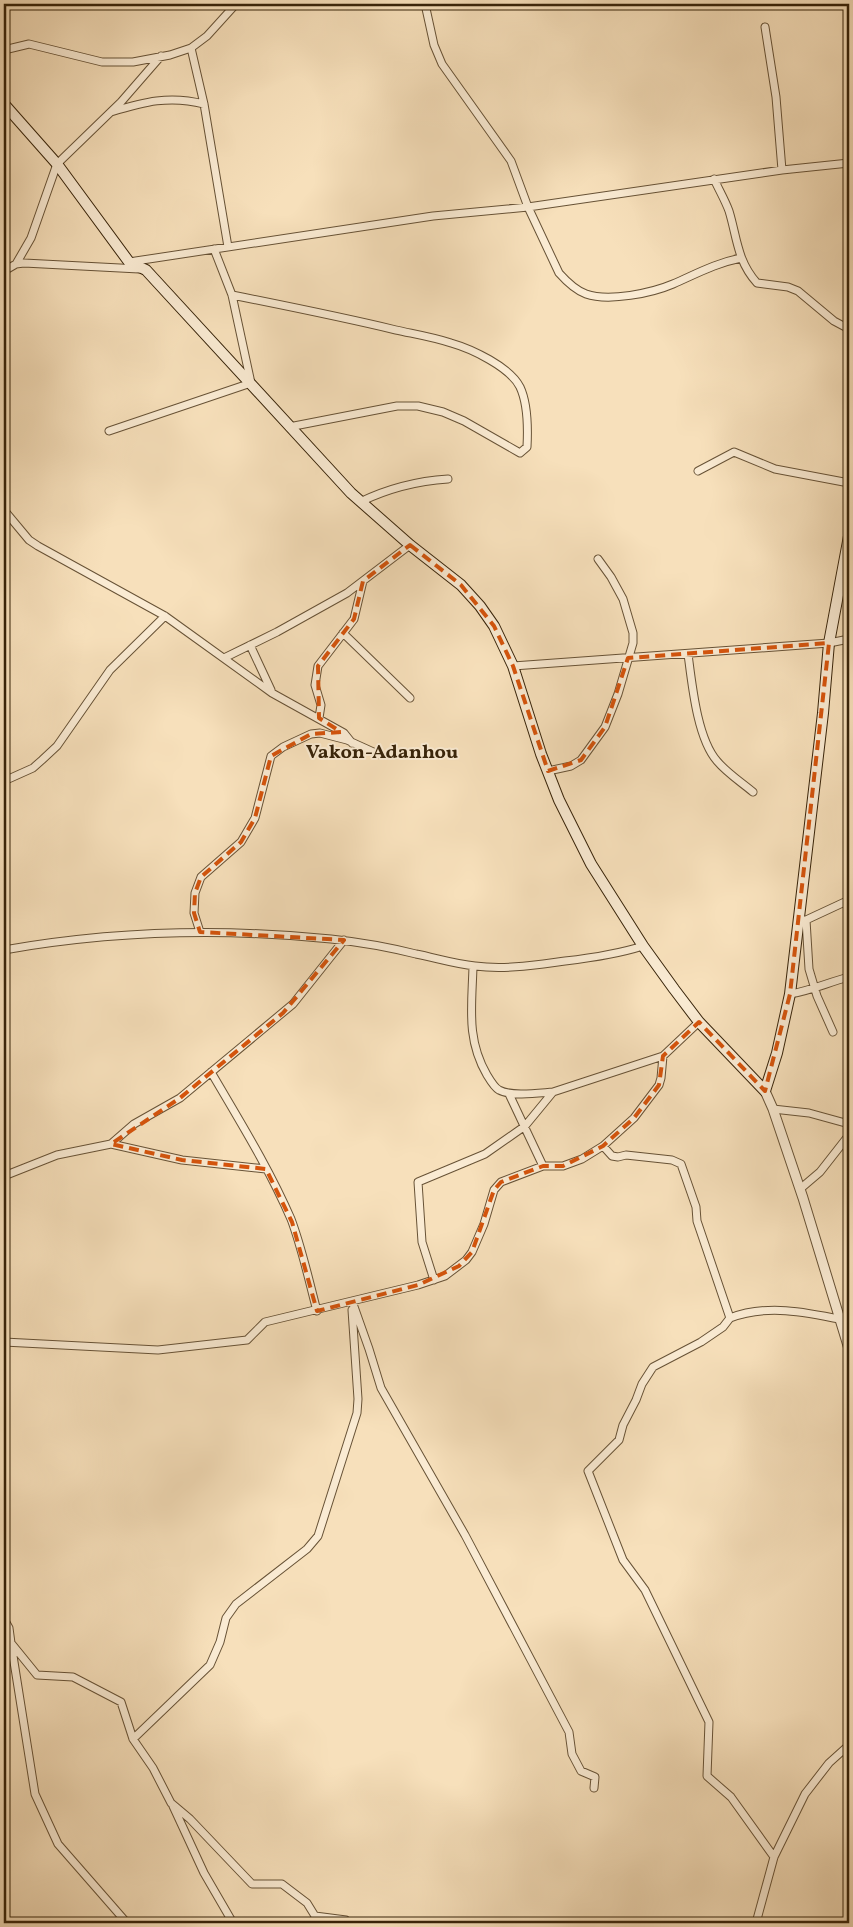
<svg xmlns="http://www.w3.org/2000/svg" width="853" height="1927" font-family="Vollkorn,serif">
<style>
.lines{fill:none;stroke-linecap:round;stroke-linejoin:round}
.minor-casing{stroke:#675236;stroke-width:9}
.tertiary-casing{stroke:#675236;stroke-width:11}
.secondary-casing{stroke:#372309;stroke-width:12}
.minor{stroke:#faebd3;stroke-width:7}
.tertiary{stroke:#faebd3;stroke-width:9}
.secondary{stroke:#faebd3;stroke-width:10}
.marked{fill:none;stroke:#d6540c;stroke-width:4;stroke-dasharray:10 6;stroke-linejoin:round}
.labels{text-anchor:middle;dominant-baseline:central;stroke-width:4;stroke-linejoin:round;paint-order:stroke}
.quarter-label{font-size:20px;font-weight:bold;fill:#372309;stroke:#faebd3}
</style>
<rect width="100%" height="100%" fill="#f7e0bb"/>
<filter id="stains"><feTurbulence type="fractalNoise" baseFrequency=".004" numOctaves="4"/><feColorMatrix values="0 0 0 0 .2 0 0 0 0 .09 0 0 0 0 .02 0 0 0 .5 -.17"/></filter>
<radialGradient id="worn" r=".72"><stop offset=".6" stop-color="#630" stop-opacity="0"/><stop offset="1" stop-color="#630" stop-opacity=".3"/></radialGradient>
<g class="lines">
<defs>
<path id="minor" d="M425,4L434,45L442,64L511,161L528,207L559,273C567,282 575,290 586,294C609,302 652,293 673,284C696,274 716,263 741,258
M765,27L776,97L782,170
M191,48L204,104L228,247
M4,50L29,44L102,62H133L170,55L191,48L207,36L236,4
M111,112C144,102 169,95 204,104
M714,179C719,190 725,200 729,211C737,237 737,261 757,283L788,287L798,291L834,321L849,329
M129,262L433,216L528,207L782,170L849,163
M16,264L31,238L57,164L121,102L161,56
M4,271L16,264L24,263L139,269
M232,295C287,306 342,317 396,330C414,334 433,337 451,343C472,349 510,367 520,387C528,404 528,428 527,447L520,453L464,421L443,412L418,406H397L289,427
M109,431L251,383L232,295L214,249
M698,471L734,452L775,469L849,483
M360,502C389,488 417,481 448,479
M4,510L29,540L38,546L165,616L272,693L344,733L352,743
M343,633L410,698
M250,645L271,690
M688,654C692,684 697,738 717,761C727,773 741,782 753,792
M224,658L277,632L347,593L410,545
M513,666L829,643L849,639
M319,718L321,705L315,685L318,666L354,619L363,581
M548,771L571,766L581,760L605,727L618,694L633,643V633L623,599L611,577L598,559
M4,781L33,768L42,760L57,746L110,670L165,616
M802,920H806L849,900
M806,920L809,969L817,996L833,1032
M200,932L194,913L195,893L201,877L241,842L255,818L271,756L283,747L311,734L320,733L347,740L380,755
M4,950C112,931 222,928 331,939C359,942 388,947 416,954C436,958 455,964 475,966C505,970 535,965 565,961C591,958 618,954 643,946
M473,966C472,1006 466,1039 487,1075C490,1080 495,1088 499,1090C512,1097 539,1093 553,1092
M790,994C810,991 829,982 849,977
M211,1072C239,1120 269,1168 291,1219C302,1248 309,1281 317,1311
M509,1094L543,1166
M773,1109L809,1113L849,1124
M111,1144L182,1160L266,1169
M603,1146L612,1156L618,1157L626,1155L672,1160L681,1164L696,1207L697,1221L730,1318L723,1327L701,1342L653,1367L642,1384L636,1400L623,1425L619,1440L588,1471L623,1560L645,1590L709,1722L707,1776L731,1797L774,1857
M4,1176L57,1155L111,1144L134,1124L180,1098L293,1004L344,940
M800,1189L820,1172L849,1135
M434,1280L422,1242L418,1182L485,1154L525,1126L553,1092L663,1056
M352,1301L369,1349L381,1388L465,1535L569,1732L572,1754L581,1771L595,1777L594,1788
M730,1318C768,1303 810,1313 849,1321
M4,1342L158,1350L247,1340L265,1322L418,1285L445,1276L466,1260L472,1252L484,1224L494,1190L501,1182L543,1166H563L582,1159L603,1146L634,1118L659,1085L661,1078L663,1056L699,1022
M4,1619L9,1628L11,1643L37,1675L73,1677L121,1702L133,1739L153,1768L171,1803L190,1819L252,1884H282L307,1903L315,1916L346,1920L350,1923
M11,1643L35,1794L58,1844L127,1923
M133,1739L210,1665L220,1642L226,1618L236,1604L307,1549L318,1536L357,1413L358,1399L352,1310
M173,1806L204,1873L233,1923
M756,1923L774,1857L805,1794L829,1763L849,1745"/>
<path id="tertiary" d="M765,1091L773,1109L803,1198L849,1349"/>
<path id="secondary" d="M4,104L57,164L129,262L146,270L351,493L410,545L461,585L480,606L494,626L513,666L541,754L559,800L591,864L643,946L674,989L699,1022L765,1091L777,1053L790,994L823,713L829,643L849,536"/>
</defs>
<use href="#minor" class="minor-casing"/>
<use href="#tertiary" class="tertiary-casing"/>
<use href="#secondary" class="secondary-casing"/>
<use href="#minor" class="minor"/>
<use href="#tertiary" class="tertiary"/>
<use href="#secondary" class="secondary"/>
</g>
<path class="marked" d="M410,545L461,585L494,626L513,666L548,771L581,760L605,727L628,658L829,643L790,994L765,1091L699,1022L663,1056L659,1085L634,1118L603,1146L563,1166H543L501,1182L494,1190L472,1252L459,1266L418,1285L317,1311L292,1222L266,1169L182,1160L111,1144L180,1098L283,1013L344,940L200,932L194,913L195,893L201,877L241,842L255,818L271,756L311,734L341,732L319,718L318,666L354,619L363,581Z"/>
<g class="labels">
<g class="quarter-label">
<text x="382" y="753">Vakon-Adanhou</text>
</g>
</g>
<rect width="853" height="1927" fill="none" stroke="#f7e0bb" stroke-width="20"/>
<rect x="5" y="5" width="843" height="1917" fill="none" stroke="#372309" stroke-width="2.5"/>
<rect x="10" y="10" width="833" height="1907" fill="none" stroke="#372309"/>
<rect width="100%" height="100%" filter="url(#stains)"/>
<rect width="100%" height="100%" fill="url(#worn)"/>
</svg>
